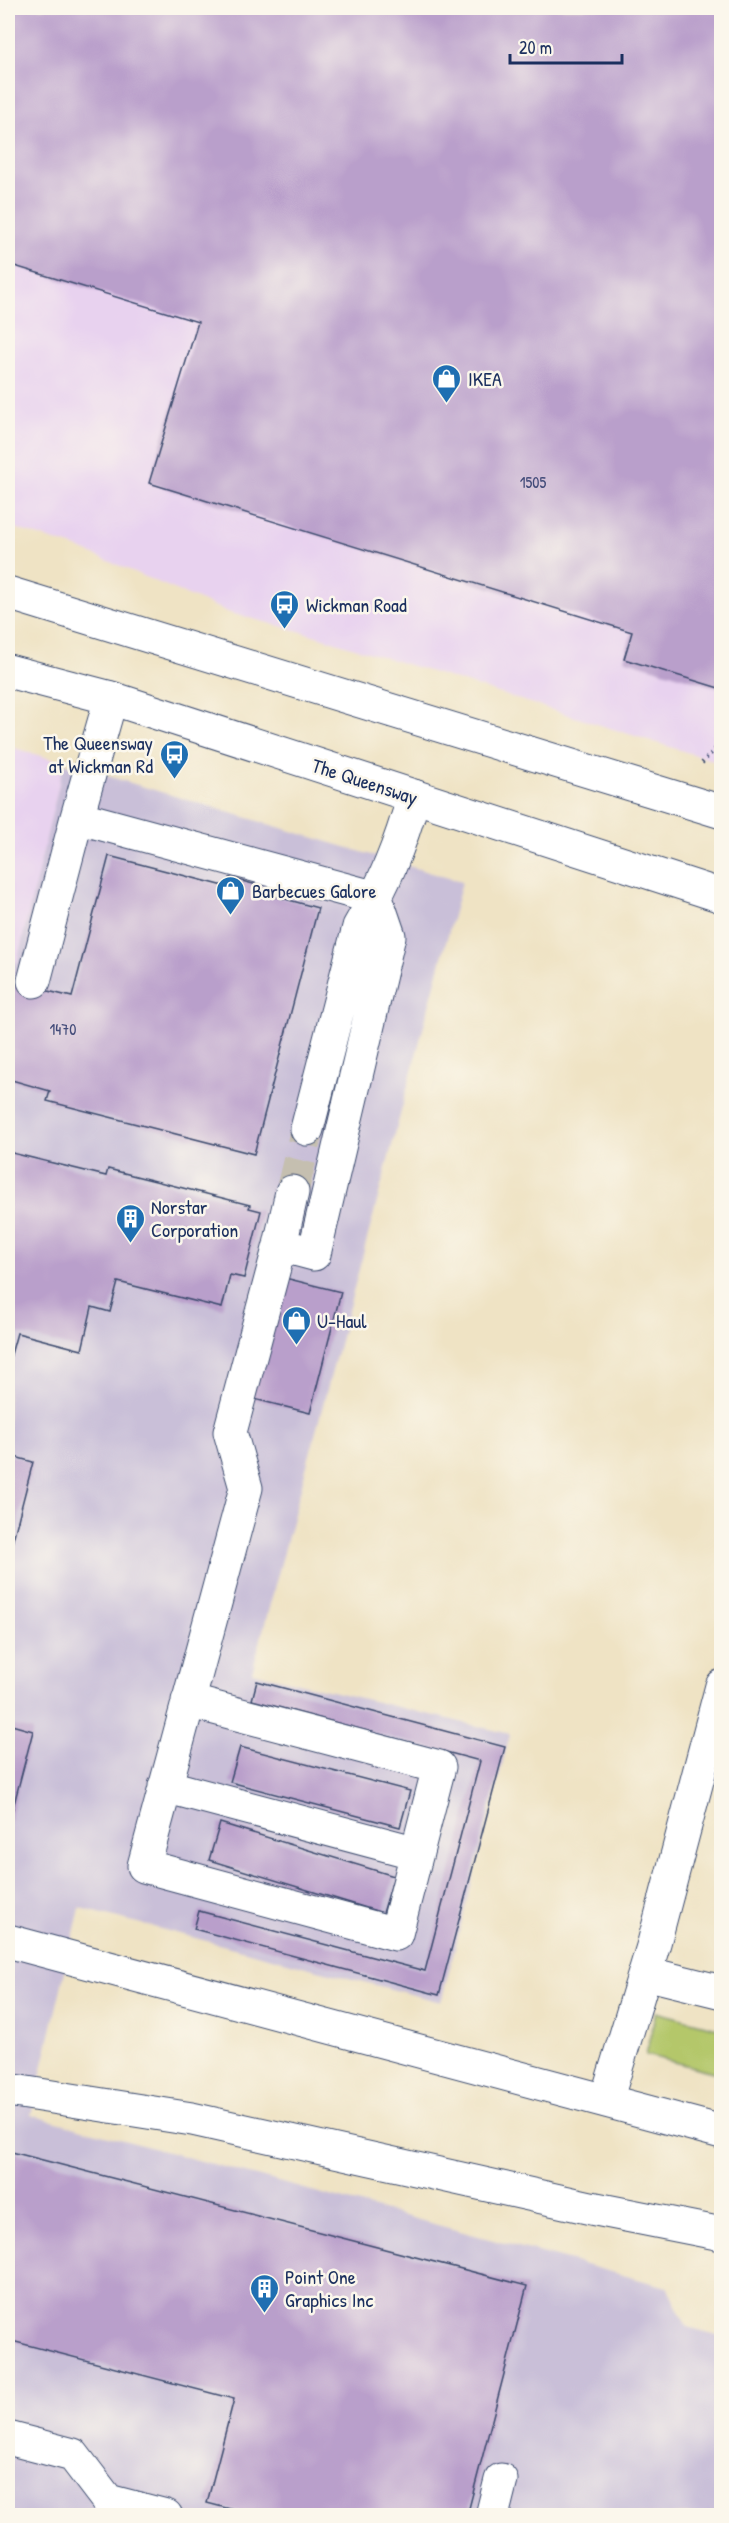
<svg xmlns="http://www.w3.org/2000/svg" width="729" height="2523" font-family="'Patrick Hand',sans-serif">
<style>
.built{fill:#e8d2ef}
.industrial{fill:#c9bfd8}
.green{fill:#b4c76b;stroke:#687b64;stroke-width:1.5}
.building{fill:#b99fcb}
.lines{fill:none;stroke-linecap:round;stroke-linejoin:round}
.minor-tunnel{stroke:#c5bfb0;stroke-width:33;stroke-dasharray:33 16;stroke-linecap:butt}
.minor-casing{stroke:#3b4a6d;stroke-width:35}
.major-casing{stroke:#3b4a6d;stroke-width:35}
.path{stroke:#3b4a6d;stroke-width:4;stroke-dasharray:1.5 4.5;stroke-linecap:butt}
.minor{stroke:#fff;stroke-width:33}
.major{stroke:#fff;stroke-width:33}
.labels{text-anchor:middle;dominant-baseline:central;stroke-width:5;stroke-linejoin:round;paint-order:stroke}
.number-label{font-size:16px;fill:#424b79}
.poi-label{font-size:20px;fill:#1b2f5e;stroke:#fbf7ec;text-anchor:start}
.street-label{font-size:20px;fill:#1b2f5e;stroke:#fbf7ec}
</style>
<rect width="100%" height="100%" fill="#fbf7ec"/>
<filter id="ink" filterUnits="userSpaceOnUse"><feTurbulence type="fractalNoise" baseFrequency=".0167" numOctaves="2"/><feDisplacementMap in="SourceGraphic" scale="12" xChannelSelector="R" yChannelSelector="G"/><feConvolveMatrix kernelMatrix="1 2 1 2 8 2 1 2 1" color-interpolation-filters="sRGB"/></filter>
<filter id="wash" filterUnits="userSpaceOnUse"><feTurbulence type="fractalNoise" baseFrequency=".008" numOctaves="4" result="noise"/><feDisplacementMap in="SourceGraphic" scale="24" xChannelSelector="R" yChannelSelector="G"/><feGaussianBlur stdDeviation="1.35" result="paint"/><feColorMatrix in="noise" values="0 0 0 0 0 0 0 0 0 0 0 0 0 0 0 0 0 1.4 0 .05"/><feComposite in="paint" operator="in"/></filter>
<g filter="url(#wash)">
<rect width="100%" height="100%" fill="#efe3c4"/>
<path class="built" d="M8,8H721V763L310,634L230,613L80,549L8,526Z
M8,746L64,763L17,964L8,962Z"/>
<path class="industrial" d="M64,763L462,882L252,1672L510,1734L441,2002L80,1908L31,2115L667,2287L687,2327L721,2336L722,2515L8,2516V962L17,963Z"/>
<path class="green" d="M656,2012L721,2029V2074L646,2055Z"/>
<g id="blocks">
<path class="building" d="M8,8H722V689L624,659L632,632L149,483L198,322L8,264Z
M109,856L228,887L230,878L261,886L260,892L318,908L254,1154L47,1101L50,1091L8,1079V981L72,997Z
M8,1152L106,1176L108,1169L250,1205L249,1208L261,1211L244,1278L230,1275L222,1308L118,1282L110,1312L92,1307L82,1350L17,1333L10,1358H8Z
M281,1277L341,1292L310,1413L250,1398Z
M8,1455L33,1462L8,1559Z
M257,1681L505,1747L439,1995L194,1929L199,1911L425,1971L480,1761L252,1700Z
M8,1724L33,1731L8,1827Z
M240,1747L410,1791L400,1827L230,1782Z
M220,1823L394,1876L383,1913L209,1860Z
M8,2151L527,2286L467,2516H257L207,2503L234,2399L8,2340Z"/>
</g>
</g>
<g filter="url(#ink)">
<use href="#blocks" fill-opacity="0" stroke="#3b4a6d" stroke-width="1.5"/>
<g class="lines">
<path class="minor-tunnel" d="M292,1192L307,1129"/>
<defs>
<path id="minor" d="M77,817L111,698
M34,981L77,817L376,898
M307,1129L359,927C385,883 400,845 414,796
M280,1245L314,1254L389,936L376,898
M188,1701L439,1767L396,1934L144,1866L246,1488L230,1432L280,1245L292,1192
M165,1786L417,1853
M8,1941L722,2132
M645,1973L722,1992
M8,2090L192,2119L591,2208L722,2234
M606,2101L654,1943L722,1686
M8,2438L73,2455L108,2501L166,2516
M492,2516L501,2480"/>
<path id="major" d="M8,593L722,812
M8,671L111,698L722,896"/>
</defs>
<use href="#minor" class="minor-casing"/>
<use href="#major" class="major-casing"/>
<path class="path" d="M702,763L722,742"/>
<use href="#minor" class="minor"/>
<use href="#major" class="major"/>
</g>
</g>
<defs>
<symbol id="shop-pin" viewBox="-11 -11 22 30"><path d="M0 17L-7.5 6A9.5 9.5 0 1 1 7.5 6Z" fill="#1f6fb2" stroke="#fbf7ec"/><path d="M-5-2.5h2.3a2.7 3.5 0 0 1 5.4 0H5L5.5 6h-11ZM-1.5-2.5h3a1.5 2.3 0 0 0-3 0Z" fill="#fff"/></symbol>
<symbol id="bus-pin" viewBox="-11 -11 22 30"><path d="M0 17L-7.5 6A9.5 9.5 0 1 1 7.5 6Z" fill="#1f6fb2" stroke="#fbf7ec"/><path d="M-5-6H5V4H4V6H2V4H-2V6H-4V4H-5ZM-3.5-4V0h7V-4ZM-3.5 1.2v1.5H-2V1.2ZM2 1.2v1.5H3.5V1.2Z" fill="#fff"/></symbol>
<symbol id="building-pin" viewBox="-11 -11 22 30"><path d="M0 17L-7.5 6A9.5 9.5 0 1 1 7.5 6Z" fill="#1f6fb2" stroke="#fbf7ec"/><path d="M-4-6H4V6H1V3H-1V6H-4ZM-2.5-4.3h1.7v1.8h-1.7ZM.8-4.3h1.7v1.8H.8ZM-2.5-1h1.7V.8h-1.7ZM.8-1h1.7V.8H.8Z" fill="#fff"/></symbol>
</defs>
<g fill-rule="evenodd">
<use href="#shop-pin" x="430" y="362" width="33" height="45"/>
<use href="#bus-pin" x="268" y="588" width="33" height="45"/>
<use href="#bus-pin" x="158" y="738" width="33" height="45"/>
<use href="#shop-pin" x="214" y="874" width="33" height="45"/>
<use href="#building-pin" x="114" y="1202" width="33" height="45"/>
<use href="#shop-pin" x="280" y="1304" width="33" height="45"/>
<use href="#building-pin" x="248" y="2272" width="33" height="45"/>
</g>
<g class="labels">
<g class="number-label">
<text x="533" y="482">1505</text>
<text x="63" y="1029">1470</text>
</g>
<g class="poi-label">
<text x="468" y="378">IKEA</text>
<text x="306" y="604">Wickman Road</text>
<text x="153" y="742" text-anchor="end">The Queensway<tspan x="153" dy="23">at Wickman Rd</tspan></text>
<text x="252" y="890">Barbecues Galore</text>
<text x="151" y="1206">Norstar<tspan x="151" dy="23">Corporation</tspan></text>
<text x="317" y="1320">U-Haul</text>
<text x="285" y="2276">Point One<tspan x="285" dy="23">Graphics Inc</tspan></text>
</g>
<g class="street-label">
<text transform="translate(365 781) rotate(18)">The Queensway</text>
</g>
</g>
<rect width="729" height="2523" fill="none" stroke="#fbf7ec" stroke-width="30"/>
<path d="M510 54v9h112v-9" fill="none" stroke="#1b2f5e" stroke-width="3"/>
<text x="519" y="54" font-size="18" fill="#1b2f5e" stroke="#fbf7ec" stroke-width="4.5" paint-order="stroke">20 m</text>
</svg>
